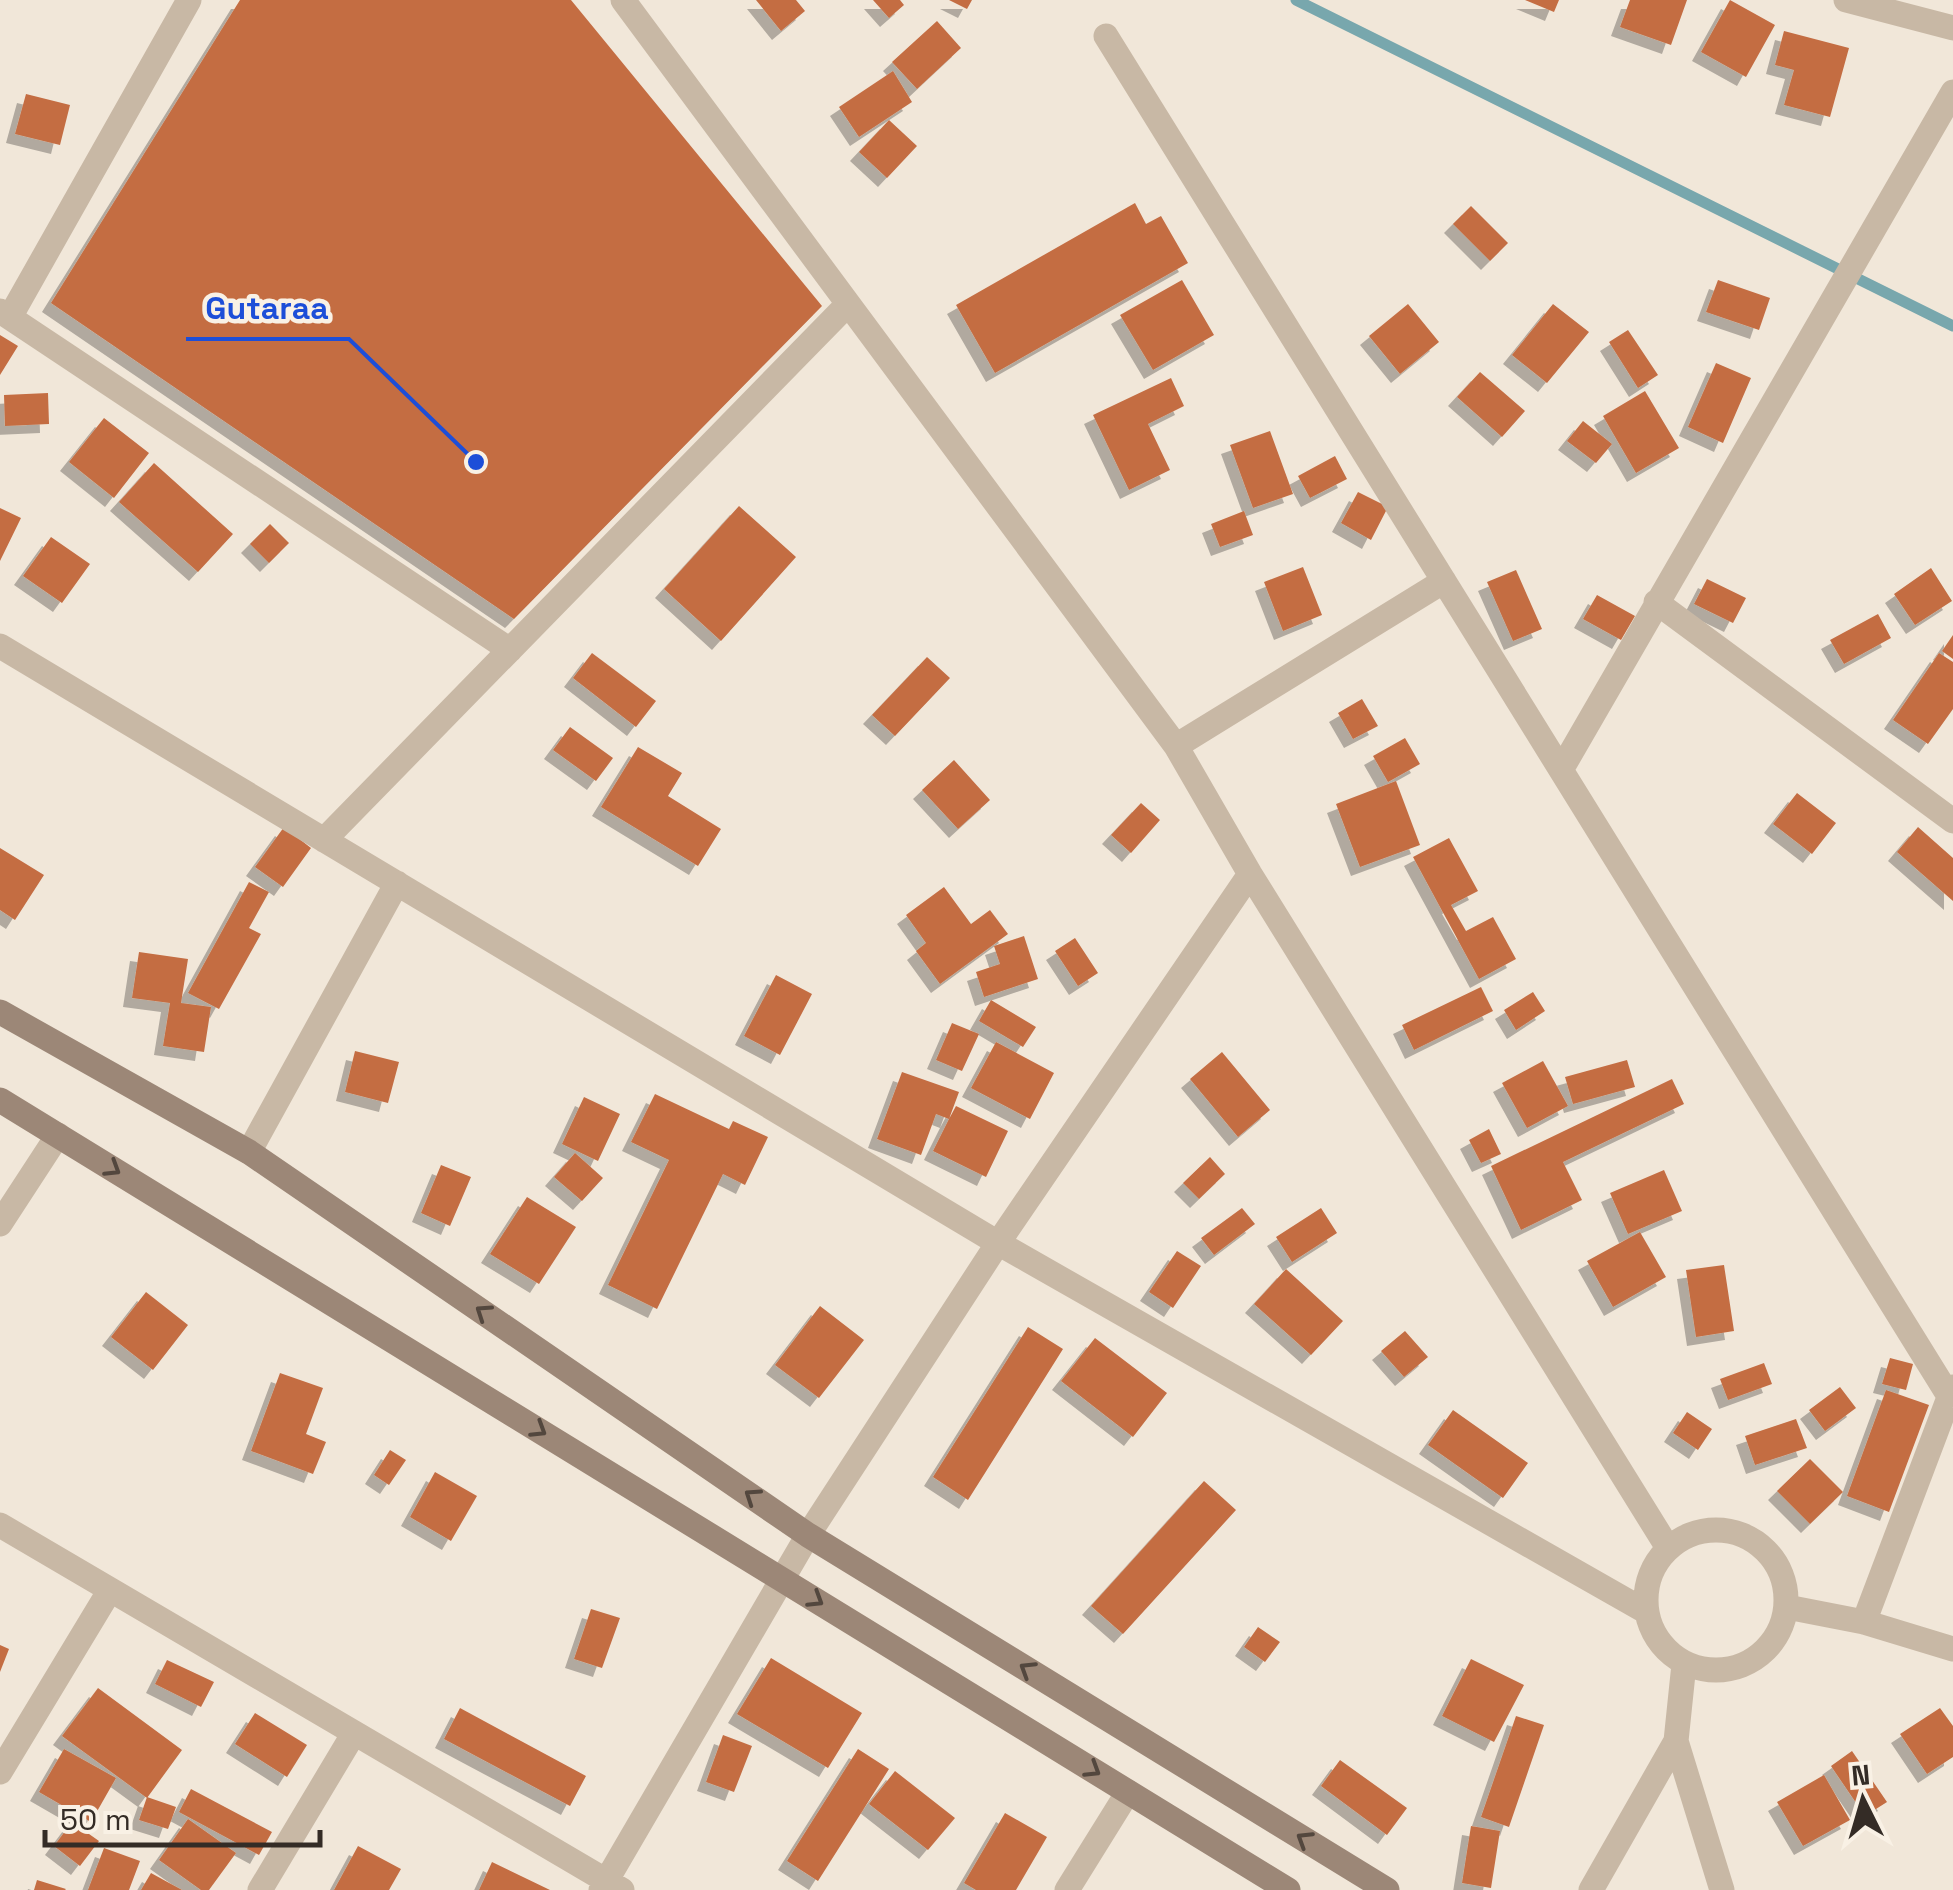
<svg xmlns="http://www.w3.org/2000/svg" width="1953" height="1890" font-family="'Space Grotesk',sans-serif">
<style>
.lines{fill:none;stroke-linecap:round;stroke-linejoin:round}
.stream{stroke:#78a7ad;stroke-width:11}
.building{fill:#c46d43;filter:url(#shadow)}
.street{stroke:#c8b8a5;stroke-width:25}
.secondary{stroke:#9c8777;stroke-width:25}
.oneway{stroke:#53473e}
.leader{fill:none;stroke:#1d4ed8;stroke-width:4}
.callout-dot{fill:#1d4ed8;stroke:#f9f1e5;stroke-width:4}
.callout-label{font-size:32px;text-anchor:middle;font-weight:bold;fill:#1d4ed8;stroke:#f9f1e5;stroke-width:9;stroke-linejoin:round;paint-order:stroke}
</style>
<defs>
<filter id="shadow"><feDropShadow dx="-9" dy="9" stdDeviation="0" flood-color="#0004"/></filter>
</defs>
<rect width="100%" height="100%" fill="#f1e7d9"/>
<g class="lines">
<path class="stream" d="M1296,0L1953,326"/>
</g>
<path class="building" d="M240,0H571L822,306L514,619L51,303Z
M756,0H796L805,11L781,31Z
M873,0H900L904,5L889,18Z
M949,0H972L967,9Z
M1525,0H1559L1554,12Z
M1630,0H1687L1671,45L1620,27Z
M1730,0L1775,25L1746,77L1701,52Z
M937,21L961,48L917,89L892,62Z
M1784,31L1849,48L1830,117L1784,105L1794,70L1775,65Z
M893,71L912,102L859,137L839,107Z
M26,94L70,105L60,145L15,134Z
M889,120L917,146L887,178L859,152Z
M1135,203L1146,224L1161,216L1188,263L995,373L956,305Z
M1471,206L1508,243L1490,261L1453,224Z
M1182,280L1214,335L1153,370L1120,315Z
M1718,280L1770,298L1759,330L1706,312Z
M1408,304L1439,342L1400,374L1369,336Z
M1553,304L1589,332L1547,383L1512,355Z
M1628,330L1658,375L1638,388L1609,342Z
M0,335L18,346L0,375Z
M1716,363L1751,378L1723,443L1688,427Z
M1480,372L1525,411L1502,437L1457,397Z
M1171,378L1184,406L1148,424L1170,470L1129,490L1093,415Z
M1645,391L1679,448L1636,473L1603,416Z
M48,393L49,424L5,426L4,395Z
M104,418L149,453L114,498L69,462Z
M1583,421L1612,444L1596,463L1567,441Z
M1270,431L1293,494L1253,508L1230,445Z
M1335,456L1347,479L1310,498L1298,476Z
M154,463L233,534L198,572L119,502Z
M1358,492L1388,507L1371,540L1341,523Z
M739,506L796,557L721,641L664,589Z
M0,508L21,518L0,561Z
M1244,511L1253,535L1220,547L1211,524Z
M270,524L289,543L269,563L250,544Z
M51,537L90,564L62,603L23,576Z
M1303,567L1322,615L1283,631L1264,582Z
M1931,568L1952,601L1915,625L1894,594Z
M1516,570L1542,629L1513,641L1487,582Z
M1707,579L1746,598L1733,623L1694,604Z
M1597,595L1635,616L1621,640L1583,619Z
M1878,614L1891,638L1844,664L1830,640Z
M1953,635V659L1942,651Z
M592,653L656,701L636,727L573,678Z
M1939,653L1953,662V709L1928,744L1893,720Z
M927,657L950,678L895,736L872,715Z
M1362,699L1378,726L1353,739L1338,713Z
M570,727L613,758L596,781L553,750Z
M1405,738L1420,764L1388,782L1373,756Z
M638,747L682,773L668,796L721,829L698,866L601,807Z
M954,760L990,800L958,829L922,790Z
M1396,781L1420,845L1360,867L1336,804Z
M1797,793L1836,823L1812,854L1773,824Z
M1141,803L1160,820L1131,853L1111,835Z
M284,827L311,848L283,887L255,867Z
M1918,827L1953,858V901L1897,852Z
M1449,838L1478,891L1451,905L1466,931L1493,917L1516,959L1479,979L1413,857Z
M0,848L44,875L15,920L0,910Z
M249,882L269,892L249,928L261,934L219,1009L188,993Z
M944,887L971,924L990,910L1008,934L940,984L916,951L926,943L906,915Z
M1024,936L1038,979L984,997L976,972L1000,964L994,946Z
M1075,938L1098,973L1078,986L1055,951Z
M139,952L188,959L181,1003L211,1007L204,1052L163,1046L170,1003L132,998Z
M776,975L812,994L780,1055L744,1036Z
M1481,987L1493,1011L1414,1050L1402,1025Z
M1533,992L1545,1011L1516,1030L1504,1010Z
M991,1000L1036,1027L1023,1047L979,1021Z
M952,1023L979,1034L962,1071L936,1060Z
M996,1042L1054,1073L1030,1119L971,1088Z
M355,1051L399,1062L388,1103L345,1092Z
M1222,1052L1270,1110L1238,1137L1190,1079Z
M1627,1060L1635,1087L1573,1104L1565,1077Z
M1543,1061L1568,1106L1527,1128L1502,1083Z
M902,1072L959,1092L949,1119L956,1106L1008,1131L986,1177L933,1151L949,1119L936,1114L921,1155L877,1139Z
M1672,1079L1684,1104L1563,1162L1582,1200L1521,1230L1491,1166Z
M655,1094L729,1129L733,1121L768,1137L745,1185L723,1174L657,1309L608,1285L669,1160L631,1142Z
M584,1097L620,1114L598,1161L562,1144Z
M1489,1129L1501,1154L1481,1163L1469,1140Z
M575,1153L603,1178L582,1201L554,1177Z
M1210,1157L1225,1174L1199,1199L1183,1183Z
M441,1165L471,1177L450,1226L421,1213Z
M1664,1170L1682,1211L1628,1234L1610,1193Z
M527,1197L576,1227L539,1284L490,1254Z
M1242,1208L1255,1224L1214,1255L1201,1238Z
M1321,1208L1337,1233L1292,1262L1276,1237Z
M1640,1232L1666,1277L1613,1307L1587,1261Z
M1177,1251L1201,1266L1173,1308L1149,1292Z
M1724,1265L1734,1331L1696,1337L1686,1270Z
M1286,1269L1343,1321L1311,1355L1254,1304Z
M146,1292L188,1325L153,1370L111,1337Z
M820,1306L864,1340L819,1398L775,1365Z
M1028,1327L1063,1349L968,1500L933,1477Z
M1405,1331L1428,1357L1404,1377L1381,1351Z
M1095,1338L1167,1393L1133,1437L1061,1381Z
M1890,1358L1913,1364L1906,1390L1882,1384Z
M1764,1363L1772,1384L1728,1400L1720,1379Z
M280,1373L323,1388L306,1434L326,1442L313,1474L251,1451Z
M1840,1387L1856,1408L1825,1431L1809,1410Z
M1886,1390L1929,1405L1889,1512L1847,1496Z
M1453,1410L1528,1463L1503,1498L1428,1445Z
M1687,1412L1712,1429L1698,1450L1673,1433Z
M1796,1419L1807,1448L1755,1465L1745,1436Z
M390,1450L406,1460L389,1485L374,1475Z
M1810,1459L1843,1492L1810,1524L1777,1491Z
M435,1472L477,1496L451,1541L410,1517Z
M1204,1481L1236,1510L1123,1634L1091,1606Z
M591,1609L620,1618L602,1668L574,1659Z
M1258,1627L1280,1642L1265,1662L1244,1647Z
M0,1645L9,1649L0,1672Z
M771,1658L862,1713L828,1768L737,1714Z
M1471,1659L1524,1685L1494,1742L1442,1716Z
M167,1660L214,1682L201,1707L155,1684Z
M98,1688L182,1750L147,1798L62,1736Z
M460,1708L586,1776L570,1806L444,1739Z
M1940,1708L1953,1726V1757L1927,1774L1900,1734Z
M255,1713L307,1745L287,1777L235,1744Z
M1516,1716L1544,1725L1509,1827L1481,1817Z
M723,1735L752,1746L734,1792L706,1782Z
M64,1749L116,1778L91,1822L39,1792Z
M858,1749L889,1769L818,1881L787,1861Z
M1852,1751L1887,1802L1865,1816L1831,1766Z
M1340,1760L1407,1808L1387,1835L1321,1786Z
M895,1771L955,1818L928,1850L869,1804Z
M1824,1775L1850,1820L1803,1846L1777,1802Z
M191,1789L272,1832L259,1855L179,1812Z
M147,1797L176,1807L168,1829L139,1820Z
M1005,1813L1047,1837L1016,1890H976L964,1883Z
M188,1819L236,1853L209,1890H201L159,1860Z
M72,1822L99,1841L80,1866L54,1846Z
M1471,1826L1500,1831L1491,1888L1462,1883Z
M358,1846L401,1869L389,1890H334Z
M104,1848L140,1861L129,1890H88Z
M492,1862L550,1890H479Z
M151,1873L182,1890H141Z
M37,1880L66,1889L65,1890H34Z"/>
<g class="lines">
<path class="street" d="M623,0L1176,746L1250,874L1668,1548
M1846,0L1953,28
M1106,36L1949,1396
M0,311L510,650
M10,317L189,0
M1656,602L1953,821
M0,646L998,1243L1645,1611
M1176,746L1444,581
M1561,770L1953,92
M324,840L848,304
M249,1152L397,883
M0,1224L58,1135
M0,1525L622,1890
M1646 1600a70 70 0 1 1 140 0a70 70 0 1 1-140 0Z
M1787,1607L1864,1622L1953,1649
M1864,1622L1953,1387
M1684,1664L1676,1741L1722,1890
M0,1772L110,1590
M260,1890L354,1733
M601,1890L808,1535L998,1243L1250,874
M1067,1890L1128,1792
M1591,1890L1676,1741"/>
<path class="secondary" d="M0,1012L249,1152L808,1535L1387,1890
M0,1100L1288,1890"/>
</g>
<defs><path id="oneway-chevron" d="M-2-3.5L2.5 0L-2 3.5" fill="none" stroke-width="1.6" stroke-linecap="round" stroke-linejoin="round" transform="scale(2.5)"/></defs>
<g class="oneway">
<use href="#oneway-chevron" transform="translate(113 1169) rotate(32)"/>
<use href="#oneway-chevron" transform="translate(483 1312) rotate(-146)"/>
<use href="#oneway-chevron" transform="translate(539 1430) rotate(32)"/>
<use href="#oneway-chevron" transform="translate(752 1496) rotate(-146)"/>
<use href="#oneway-chevron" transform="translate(816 1600) rotate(32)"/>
<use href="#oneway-chevron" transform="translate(1027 1669) rotate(-148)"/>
<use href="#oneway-chevron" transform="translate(1093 1770) rotate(32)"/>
<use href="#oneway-chevron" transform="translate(1304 1839) rotate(-148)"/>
</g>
<path class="leader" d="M476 462L349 339H186"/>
<circle class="callout-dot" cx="476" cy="462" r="10"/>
<g class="callout-label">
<text x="267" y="319">Gutaraa</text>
</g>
<g transform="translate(1863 1800) rotate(355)" stroke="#f9f1e5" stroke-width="8" paint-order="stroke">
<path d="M0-8L18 38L0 25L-18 38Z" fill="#342c26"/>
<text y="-15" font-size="28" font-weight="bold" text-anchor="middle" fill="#342c26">N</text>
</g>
<path d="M45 1830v15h275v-15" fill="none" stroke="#342c26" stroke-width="5"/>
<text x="60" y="1830" font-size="30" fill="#342c26" stroke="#f9f1e5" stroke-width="8" paint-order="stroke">50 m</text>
</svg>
